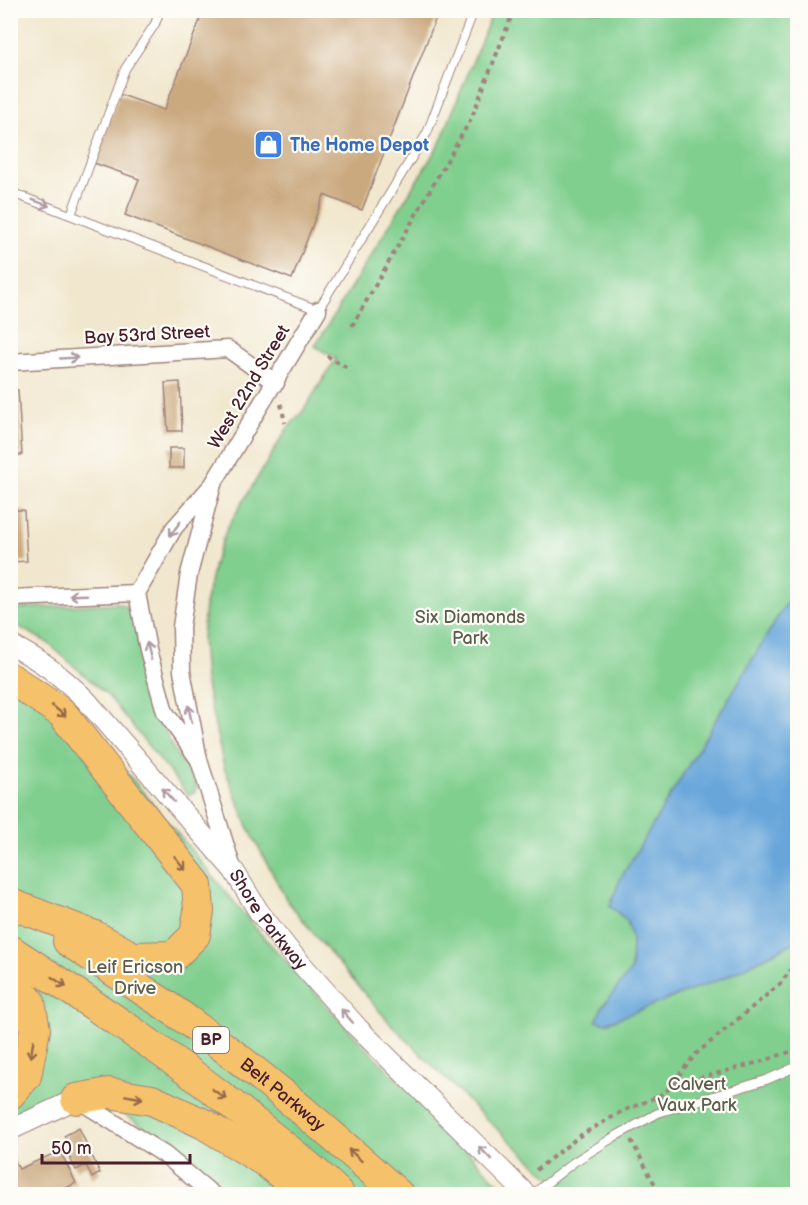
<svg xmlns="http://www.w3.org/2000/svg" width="808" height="1205" font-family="'Balsamiq Sans',sans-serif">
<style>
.green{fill:#81cf8f;stroke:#66775d;stroke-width:1.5}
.water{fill:#68a6da;stroke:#596282;stroke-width:1.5}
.building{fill:#caa97f}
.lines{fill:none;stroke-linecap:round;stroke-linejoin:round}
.service-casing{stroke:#9e837c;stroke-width:10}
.minor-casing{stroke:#9e837c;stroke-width:19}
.tertiary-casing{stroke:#9e837c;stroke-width:22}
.motorway-casing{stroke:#9e837c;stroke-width:32}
.path{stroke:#9e837c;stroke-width:4;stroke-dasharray:4.5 4.5;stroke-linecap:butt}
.service{stroke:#fff;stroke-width:8}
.minor{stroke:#fff;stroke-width:16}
.tertiary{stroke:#fff;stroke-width:20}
.motorway{stroke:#f5c16b;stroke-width:30}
.oneway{stroke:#ae9aa0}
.oneway2{stroke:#976848}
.labels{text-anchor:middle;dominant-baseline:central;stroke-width:4.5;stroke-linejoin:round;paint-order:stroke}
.shield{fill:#fdfcf7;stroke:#806168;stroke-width:1.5}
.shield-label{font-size:16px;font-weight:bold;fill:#4a1f2b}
.shop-label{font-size:18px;font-weight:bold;fill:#366cbe;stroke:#fdfcf7;text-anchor:start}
.street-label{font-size:18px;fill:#4a1f2b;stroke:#fdfcf7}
.park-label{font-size:18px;fill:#5d5d4e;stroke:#fdfcf7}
</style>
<rect width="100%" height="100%" fill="#fdfcf7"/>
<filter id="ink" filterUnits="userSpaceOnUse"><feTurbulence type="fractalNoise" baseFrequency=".0167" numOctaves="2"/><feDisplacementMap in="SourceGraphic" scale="12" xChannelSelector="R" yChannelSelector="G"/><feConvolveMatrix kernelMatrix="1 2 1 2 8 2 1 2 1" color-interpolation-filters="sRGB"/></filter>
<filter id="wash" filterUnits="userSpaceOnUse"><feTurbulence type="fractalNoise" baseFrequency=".008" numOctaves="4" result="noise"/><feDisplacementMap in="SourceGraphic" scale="24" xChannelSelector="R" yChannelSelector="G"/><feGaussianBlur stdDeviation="1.35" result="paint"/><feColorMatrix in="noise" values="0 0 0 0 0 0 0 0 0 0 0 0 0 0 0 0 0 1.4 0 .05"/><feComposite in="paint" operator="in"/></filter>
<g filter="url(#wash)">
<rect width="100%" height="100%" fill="#f1e7ce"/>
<path class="green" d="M493,11H797V1194H568L482,1115L388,1021L318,939L286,899L249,829L224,767L205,681L202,639L205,605L214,564L227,528L287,429L303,411L336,359L315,346L440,143Z
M117,603L128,607L134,620L151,702L176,754L197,786L194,793L188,795L109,697L48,643L11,622V609Z
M10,666L91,729L259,932L351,1032L509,1194H234L170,1145L124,1114L76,1087L11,1116Z"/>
<path class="water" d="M797,585V941L724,978L606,1023L596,1021L602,1007L631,970L632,939L627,921L610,906L620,879Z"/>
<g id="blocks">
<path class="building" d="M204,10H439L362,210L324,195L292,279L125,215L139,179L94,163L119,94L164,110Z
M180,382L182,431H168L165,383Z
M10,390H18L22,455H10Z
M169,448H184V468H169Z
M10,510H24L27,561L12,562Z
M79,1128L100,1173L92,1178L86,1165L76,1170L67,1152L71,1150L64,1136Z
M60,1151L76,1183L60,1191L62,1194H10V1159L13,1158L19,1169Z"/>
</g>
</g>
<g filter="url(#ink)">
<use href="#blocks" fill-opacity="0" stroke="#9e837c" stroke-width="1.5"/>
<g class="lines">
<defs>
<path id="service" d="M10,192L318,310L427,133L474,10
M71,215L125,69L155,24L160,10
M533,1194L574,1162L614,1137L658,1113L766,1080L798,1066"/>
<path id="minor" d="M10,362L228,349L276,383
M212,488L189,574L181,627L182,671L199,760L233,869
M10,598L137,593
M199,760L165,712L148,650L137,593L174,528L213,484L318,310
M77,1099L165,1155L212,1194"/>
<g id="tertiary">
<path id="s1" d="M10,645C40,659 63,677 86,700L234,871L259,912L288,949L357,1027L526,1194"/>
<path d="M10,1130L76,1099"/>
</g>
<g id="motorway">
<path d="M10,678L62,713L197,885L199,911L195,935L174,956L133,957L95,936L11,904"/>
<path id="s2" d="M68,941C100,962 132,983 164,1004C247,1061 324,1127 398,1194"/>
<path d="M10,950C99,1008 188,1067 270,1135C294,1154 318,1173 339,1194"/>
<path d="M10,977L30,1002L35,1030L26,1076L10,1094"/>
<path d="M76,1099L109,1093L152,1100L204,1124L267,1163L305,1194"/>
</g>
</defs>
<use href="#service" class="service-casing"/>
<use href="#minor" class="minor-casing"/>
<use href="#tertiary" class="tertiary-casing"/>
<use href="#motorway" class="motorway-casing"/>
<path class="path" d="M352,326L471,119L514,10
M327,356L348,368
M281,404L285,423
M675,1084L681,1072L696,1054L780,984L798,960
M631,1140L660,1194
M536,1170L581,1135L623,1111L659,1096L674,1085L763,1061L798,1049"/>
<use href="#service" class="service"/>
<use href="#minor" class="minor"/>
<use href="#tertiary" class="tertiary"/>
<use href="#motorway" class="motorway"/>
</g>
<defs><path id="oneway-shaft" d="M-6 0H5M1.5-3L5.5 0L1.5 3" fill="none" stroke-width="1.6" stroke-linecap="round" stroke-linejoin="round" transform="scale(1.5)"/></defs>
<g class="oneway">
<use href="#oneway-shaft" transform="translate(41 203) rotate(21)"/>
<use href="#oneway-shaft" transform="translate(69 358) rotate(-3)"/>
<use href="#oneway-shaft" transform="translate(175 529) rotate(126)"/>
<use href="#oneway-shaft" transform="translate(78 595) rotate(178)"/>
<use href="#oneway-shaft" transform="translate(149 651) rotate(-104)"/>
<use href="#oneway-shaft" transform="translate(190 714) rotate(-101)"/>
<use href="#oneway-shaft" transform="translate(168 795) rotate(-131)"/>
<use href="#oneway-shaft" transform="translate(347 1016) rotate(-131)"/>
<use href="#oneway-shaft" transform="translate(485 1153) rotate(-135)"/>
</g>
<g class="oneway2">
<use href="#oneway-shaft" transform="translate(59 711) rotate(39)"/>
<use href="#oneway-shaft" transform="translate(180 863) rotate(52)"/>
<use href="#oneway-shaft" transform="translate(59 982) rotate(33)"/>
<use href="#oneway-shaft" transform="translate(32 1049) rotate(99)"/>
<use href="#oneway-shaft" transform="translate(219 1094) rotate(36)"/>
<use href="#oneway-shaft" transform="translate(134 1097) rotate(10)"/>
<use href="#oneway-shaft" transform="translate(355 1155) rotate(-138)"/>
</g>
</g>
<defs>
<symbol id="shop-square" viewBox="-11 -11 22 22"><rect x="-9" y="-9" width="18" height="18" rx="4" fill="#3f7fe0" stroke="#fdfcf7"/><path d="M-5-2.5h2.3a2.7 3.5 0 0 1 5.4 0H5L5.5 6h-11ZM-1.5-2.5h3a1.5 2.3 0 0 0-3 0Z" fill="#fff"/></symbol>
</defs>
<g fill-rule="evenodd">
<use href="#shop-square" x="252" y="128" width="33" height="33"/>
</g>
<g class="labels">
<rect class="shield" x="193" y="1027" width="36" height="26" rx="4.5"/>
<g class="shield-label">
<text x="211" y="1040">BP</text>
</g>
<g class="shop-label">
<text x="290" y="145">The Home Depot</text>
</g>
<g class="street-label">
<text transform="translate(147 335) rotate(-3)">Bay 53rd Street</text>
<text transform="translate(249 387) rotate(-59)">West 22nd Street</text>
<text stroke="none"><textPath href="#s1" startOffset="380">Shore Parkway</textPath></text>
<text stroke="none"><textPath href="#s2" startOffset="264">Belt Parkway</textPath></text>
</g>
<g class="park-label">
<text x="470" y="617">Six Diamonds<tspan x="470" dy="21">Park</tspan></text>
<text x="135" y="967">Leif Ericson<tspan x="135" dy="21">Drive</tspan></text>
<text x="697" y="1084">Calvert<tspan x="697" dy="21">Vaux Park</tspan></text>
</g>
</g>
<rect width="808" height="1205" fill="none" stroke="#fdfcf7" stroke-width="36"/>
<path d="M42 1154v9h148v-9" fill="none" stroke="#4a1f2b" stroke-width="3"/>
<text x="51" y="1154" font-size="18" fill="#4a1f2b" stroke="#fdfcf7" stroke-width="4.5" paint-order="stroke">50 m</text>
</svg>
